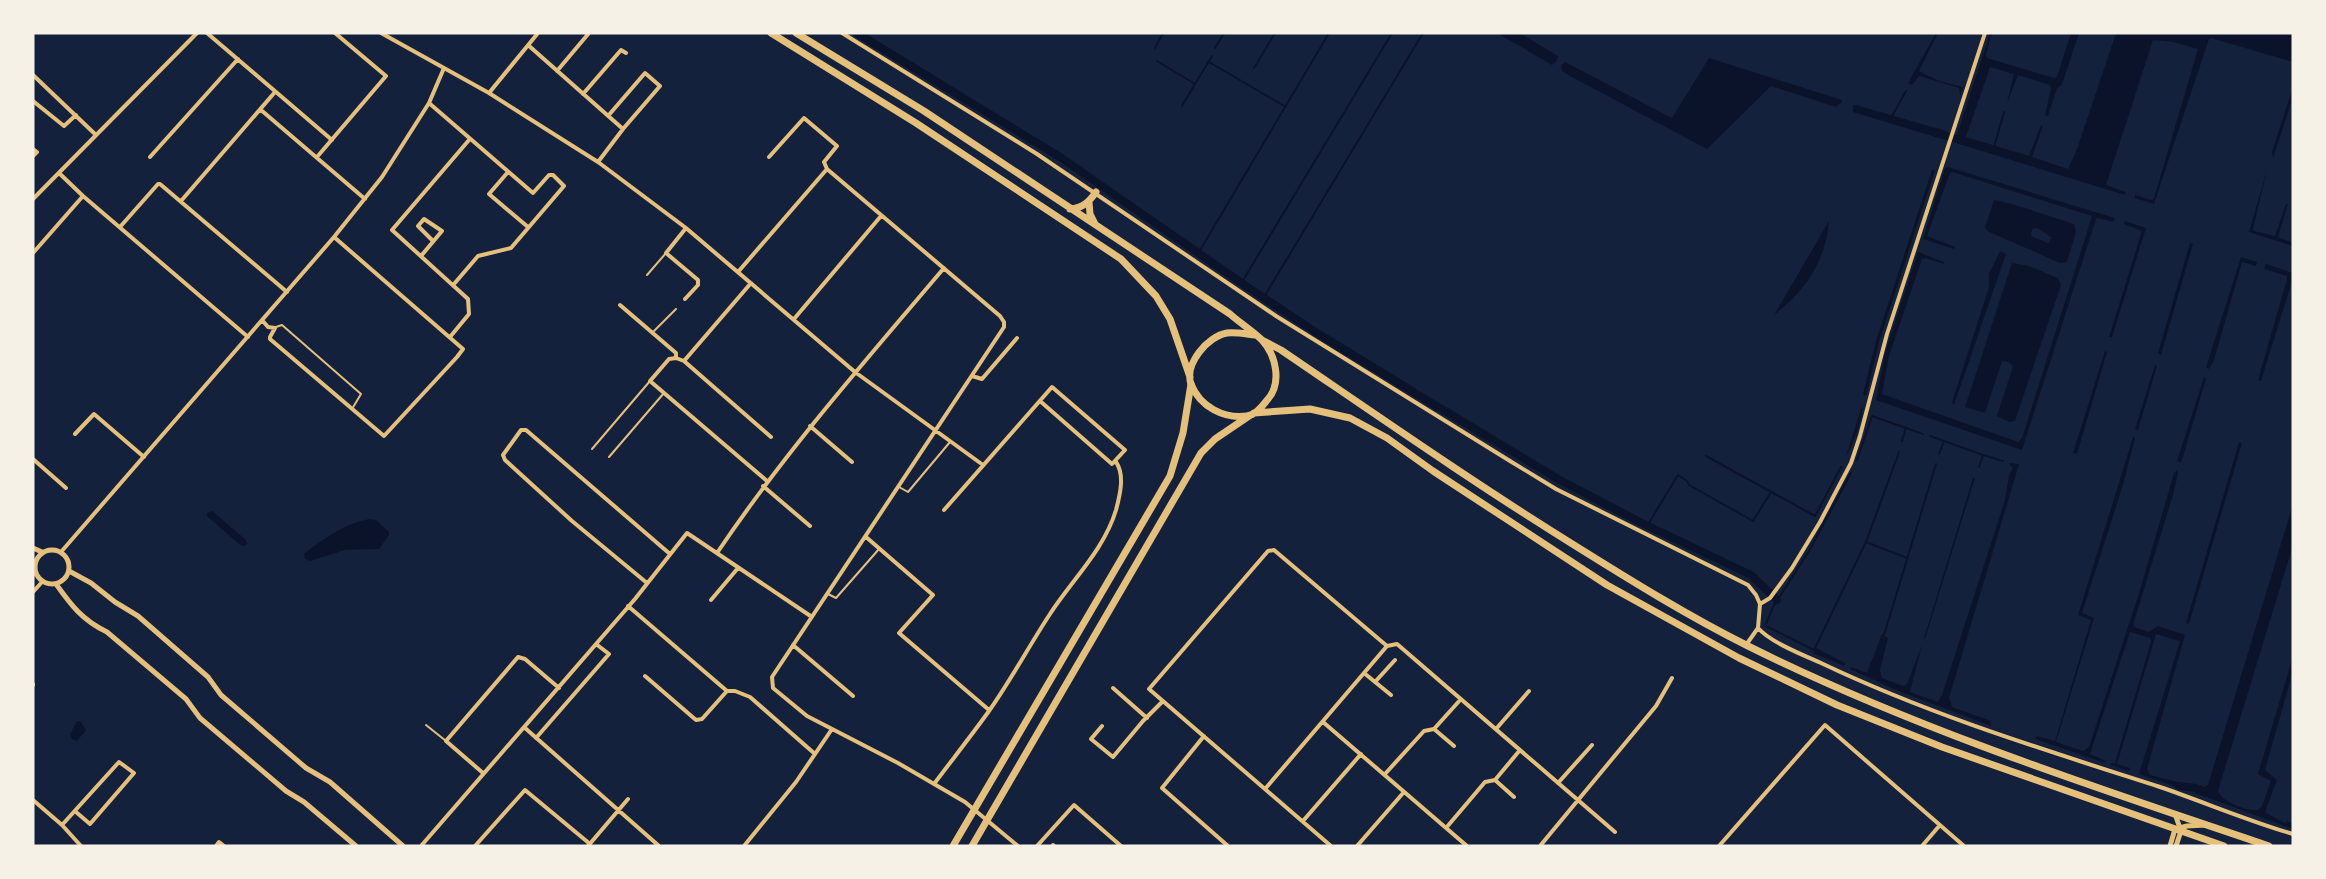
<svg xmlns="http://www.w3.org/2000/svg" width="2326" height="879" font-family="Arial,sans-serif">
<style>
.water{fill:#0b132b;fill-rule:evenodd}
.lines{fill:none;stroke-linecap:round;stroke-linejoin:round}
.stream{stroke:#0b132b;stroke-width:2}
.canal{stroke:#0b132b;stroke-width:8}
.service{stroke:#e5c07b;stroke-width:2}
.minor{stroke:#e5c07b;stroke-width:4}
.tertiary{stroke:#e5c07b;stroke-width:5}
.primary{stroke:#e5c07b;stroke-width:7}
.trunk{stroke:#e5c07b;stroke-width:7}
</style>
<rect width="100%" height="100%" fill="#14213d"/>
<path class="water" d="M1497,33H1520L1558,56L1557,61L1552,65Z
M1936,33H1938L1919,71L1939,81L1963,87L1960,96L1959,88L1919,76L1912,85L1908,83Z
M1990,33H1992L1986,54L1987,58L2054,78L2057,77L2071,33H2079L2062,85L2057,88L2048,116L2045,115L2051,88L2050,85L2018,75L2007,103L2014,74L1990,67L1966,137L2029,156L2041,125L2043,126L2032,157L2068,169L2076,152L2116,33H2293V62L2211,38L2209,39L2154,204L2135,198V195L2152,200L2154,198L2198,49L2173,42L2153,40L2106,185L2126,192L2125,195L1956,143L1955,141Z
M1709,58L1842,100V102L1836,107L1771,86L1707,149L1570,76L1562,71L1561,66L1565,62L1672,118Z
M2293,87V97L2273,158L2272,152Z
M1853,105H1856L1946,131L1942,139L1853,112Z
M1948,167L2115,218L2113,222L2098,218L2096,219L2022,450L1876,400L1885,353L1918,252L1944,262V264L1925,258L1922,259L1889,356L1882,394L2018,442L2022,438L2092,216L1952,172L1950,173L1927,236L1955,247L1954,249L1923,239L1945,168Z
M1932,170H1935L1879,342L1866,396L1863,394L1876,341Z
M2267,170L2253,229L2254,231L2275,236L2286,204H2288L2278,237L2293,243V246L2249,232Z
M1994,200L2012,204L2074,224L2076,232L2067,262L2060,263L1987,231L1985,227ZM2037,228L2052,238L2048,243L2031,236L2032,229Z
M1829,221C1826,261 1805,291 1774,315Z
M2125,221L2146,228L2112,337H2109L2142,231L2124,224Z
M2190,243L2193,244L2161,355L2158,353Z
M2000,251L2006,254L1954,405L1952,402L1989,287V274Z
M2241,257L2257,262L2256,266L2242,262L2214,360L2209,369L2206,367Z
M2012,263L2029,266L2058,278L2061,285L2015,421L2009,422L1997,416L2013,366L2008,362L2002,361L1985,413L1965,407Z
M2266,264L2293,273V278L2261,381L2258,380L2287,279V276L2264,269Z
M2105,351L2107,352L2077,454L2073,453Z
M2155,365L2157,366L2138,430L2135,429Z
M2204,377L2206,379L2181,463L2177,461Z
M1862,406C1864,416 1852,448 1846,456Z
M2133,437L2135,438L2123,485L2082,613L2094,618L2056,742L2083,751L2089,747L2139,593L2174,473L2177,470L2178,474L2173,495L2133,625L2134,627L2149,632L2158,626L2185,635L2147,769L2150,775L2190,785V789L2179,788L2139,774L2180,641L2156,634L2117,764L2130,768L2129,771L2110,765L2111,763H2115L2151,642L2150,638L2130,632L2090,754L2106,761L2105,763L2035,739L2037,736L2055,741L2091,620L2078,615Z
M2239,442L2242,443L2189,624L2186,623Z
M2009,463L2019,464L1949,698L1952,707L1991,721V726L1896,690L1850,669L1851,667L1867,673L1882,634L1888,638L1880,670L1882,678L1903,686L1907,684L1922,645L1910,692L1938,702L1942,695L2005,500L2009,475L2013,468Z
M1973,478H1975L1925,639L1924,638Z
M2293,504V545L2218,791C2222,802 2246,811 2258,810L2262,806L2271,781L2258,774L2293,656V671L2265,770L2277,780L2266,809V813L2285,823L2288,820V822L2293,823V829L2195,793L2197,786L2204,787L2208,785Z
M212,511L246,540L247,545L243,546L239,544L207,516V513Z
M369,519L376,520L389,532V535L379,549L345,550L310,561L305,559L304,554C324,538 344,524 369,519Z
M1816,648L1845,663L1844,666L1813,653Z
M77,721L81,722L86,730L77,741L72,739L70,734Z"/>
<g class="lines">
<path class="stream" d="M1155,48L1163,33
M1215,48L1224,33
M1157,61L1195,84L1182,106
M1209,62L1286,107
M1254,68L1275,33
M1195,84L1212,56
M1891,118L1906,91
M1994,147L2004,112
M1199,252L1329,33
M1242,282L1392,33
M1264,297L1423,33
M1930,436L1983,455
M1902,441L1906,427
M1939,454L1944,441
M1706,456L1815,516L1841,467
M1857,460L1872,416L1923,434
M1979,467L1983,455L2003,461
M1851,473L1809,551L1773,607L1766,624V626L1814,650L1866,542L1899,452
M1647,526L1678,475L1687,481L1689,485L1753,521L1771,492
M1866,542L1907,558
M1884,635L1936,464"/>
<path class="canal" d="M857,33L1060,157L1249,288L1314,331L1438,407
M1934,132L1966,142
M1442,409L1558,479L1640,522L1751,575L1777,600
M2179,786L2196,788L2205,792"/>
<path class="service" d="M647,275L666,253
M276,327L282,325L361,394L352,409
M652,333L676,309
M592,449L650,381
M609,457L664,393
M899,487L908,492L950,442
M828,594L836,598L879,549
M426,725L446,741"/>
<path class="minor" d="M207,33L332,140
M381,33L489,93L598,162L686,228L855,372L983,465
M842,33L1037,154L1276,316L1510,461L1556,489L1748,585L1756,595L1760,604L1758,628L1746,645
M528,45L623,129
M557,71L589,33
M33,75L96,135
M489,93L538,33
M583,94L621,50L626,53
M33,101L64,126L76,115
M429,103L533,193L549,175H553L564,186L511,248L478,256L454,284
M261,110L365,199
M33,149L37,152L33,156
M150,157L238,59
M317,157L386,76L335,33
M769,157L804,118L837,146L824,162L827,169
M598,162L623,129L660,86L645,73L608,116
M508,172L489,194L528,227
M59,173L83,196L248,337
M33,199L197,33
M181,201L275,92
M120,227L158,184H160L287,292
M33,253L83,196
M421,256L442,231L424,219L418,226L433,241
M738,272L827,169L1000,316L1004,322V327L772,677L773,688L807,716L898,763L965,802L1018,846
M685,299L698,285V280L666,253L686,228
M620,305L676,353V358
M794,319L881,216
M262,320L268,327L275,328L270,337V339L384,436L457,357L463,349L334,237
M450,337L469,314L468,299L392,230L469,140
M676,358L669,359L650,381L767,481
M676,358L684,361L771,437
M684,361L751,283
M972,376L982,379L1017,338
M810,426L852,462
M75,434L94,414L144,457
M33,459L66,488
M763,486L810,526
M944,510L1052,387L1125,450L1112,464L1040,401
M866,537L933,595L899,633L989,710
M61,552L334,237L382,177L429,103L444,68
M717,553C785,452 865,361 944,268
M33,575L35,572
M647,583L572,521L505,460L503,455L521,430H526L670,554
M33,592L42,582
M711,600L738,568
M1760,604L1770,598L1792,568L1820,522L1851,463L1860,436L1887,334L1985,33
M628,606L727,691H735L750,697L815,754
M1758,628C1770,642 1803,655 1821,663C1930,715 2045,750 2160,787C2204,802 2248,821 2293,834
M793,645L853,696
M1387,646L1397,644L1615,832
M1364,673L1391,695
M645,676L696,720L702,719L727,691
M1375,682L1395,660
M33,684V685
M1113,688L1147,718
M1323,722L1467,846
M1102,726L1091,739L1113,757L1143,721L1163,701
M525,728L659,846
M1434,729L1454,746
M1496,729L1529,691
M1204,736L1162,788L1228,846
M536,738L609,654L596,644
M483,773L446,741L518,657L525,659L559,688
M1385,774L1424,731L1434,729L1461,699
M1495,780L1514,797
M1558,783L1592,745
M934,784C952,760 971,736 989,711C1011,680 1029,646 1050,614C1072,580 1104,550 1116,510C1120,495 1125,475 1116,462
M1265,789L1387,646
M33,800L62,825L81,846
M1303,821L1361,754
M62,825L119,762L134,773L90,824L76,812
M1446,828L1485,782L1495,780L1520,750
M1053,845L1054,846
M216,846L219,842L224,846
M421,846L635,599L687,533L812,617
M475,846L525,790L590,844
M588,846L628,799
M744,846L796,782L832,729
M1037,846L1074,805L1121,846
M1331,846L1149,689L1268,551L1274,550L1387,646
M1357,846L1404,792
M1540,846L1656,706L1672,678
M1719,846L1825,725L1964,846
M1922,846L1940,825"/>
<path class="tertiary" d="M33,548L42,552
M35 567a17 17 0 1 1 34 0a17 17 0 1 1-34 0Z
M69,571L91,583L115,602L138,616L208,677L221,695L306,768L330,782L403,846
M56,584C71,605 82,620 107,632L186,699L200,718L286,791L304,802L356,846
M2175,814L2181,831L2176,846
M2170,846L2175,829L2187,826L2206,825"/>
<path class="primary" d="M953,846L1170,476L1183,433L1191,384
M972,846L1201,453L1215,439L1249,416"/>
<path class="trunk" d="M771,33L916,123L1121,259L1156,296L1170,319L1190,377
M796,33L924,111L1230,314C1240,323 1253,331 1262,340C1276,355 1282,383 1268,399C1262,406 1256,415 1247,416C1224,419 1200,407 1191,384C1184,364 1208,336 1227,333C1236,332 1246,334 1255,335
M1089,202L1090,214L1095,224
M1070,209C1083,208 1089,202 1096,192
M1262,340L1281,350C1378,416 1474,483 1574,545C1630,580 1688,616 1748,646C1915,729 2092,786 2269,846
M1254,413L1310,409L1350,418L1387,438L1433,471L1607,585L1739,658L1837,705L1942,747L2224,846"/>
</g>
<rect width="2326" height="879" fill="none" stroke="#f6f1e7" stroke-width="69"/>
</svg>
